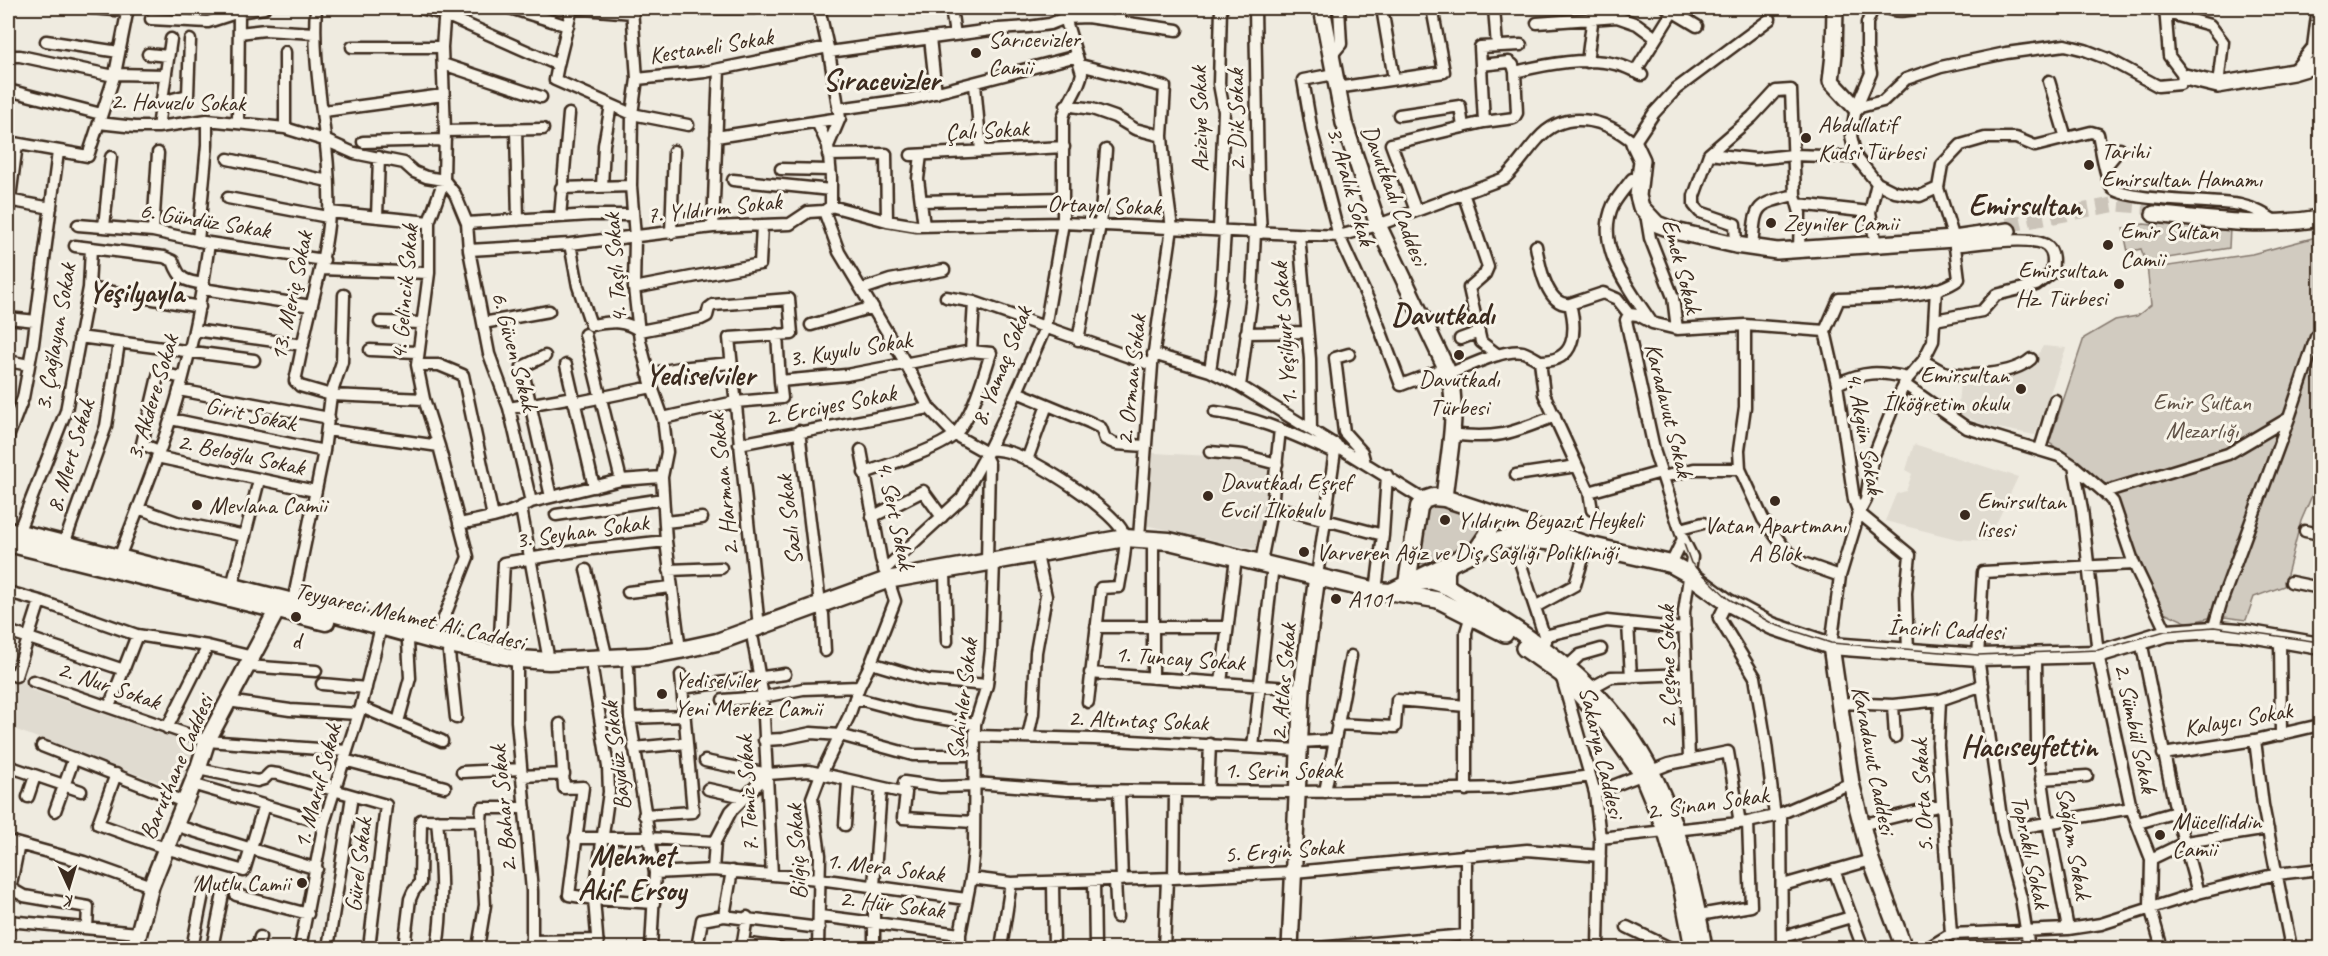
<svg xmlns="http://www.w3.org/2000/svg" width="2328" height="956" font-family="Caveat,sans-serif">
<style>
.built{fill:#e0dbd0}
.green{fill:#d1cbc0;stroke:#867a6f;stroke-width:1.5}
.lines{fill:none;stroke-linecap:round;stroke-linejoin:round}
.secondary-tunnel{stroke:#cbc4b9;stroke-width:15;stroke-dasharray:15 8;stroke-linecap:butt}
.street-casing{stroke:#3b2a1e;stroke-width:15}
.secondary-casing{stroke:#3b2a1e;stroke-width:20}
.primary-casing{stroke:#3b2a1e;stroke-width:21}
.street{stroke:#f7f3e8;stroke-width:10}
.secondary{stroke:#f7f3e8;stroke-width:15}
.primary{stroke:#f7f3e8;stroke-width:16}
.tram{stroke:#3b2a1e;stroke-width:1.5}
.poi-dot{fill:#3b2a1e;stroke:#f7f3e8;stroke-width:2}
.labels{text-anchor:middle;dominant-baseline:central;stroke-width:6;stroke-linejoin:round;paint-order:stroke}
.poi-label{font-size:24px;fill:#3b2a1e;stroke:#f7f3e8;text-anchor:start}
.street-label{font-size:24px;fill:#3b2a1e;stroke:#f7f3e8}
.park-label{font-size:24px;fill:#605246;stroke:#f7f3e8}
.district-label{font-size:30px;font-weight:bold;fill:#3b2a1e;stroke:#f7f3e8}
</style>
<rect width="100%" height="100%" fill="#efebe0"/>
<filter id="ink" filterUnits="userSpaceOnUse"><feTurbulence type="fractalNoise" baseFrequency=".0167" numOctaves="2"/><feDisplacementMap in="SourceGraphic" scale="12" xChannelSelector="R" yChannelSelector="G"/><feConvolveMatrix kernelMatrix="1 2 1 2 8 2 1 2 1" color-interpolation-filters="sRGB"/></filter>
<g filter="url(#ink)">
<path class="built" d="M2043,346L2066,348L2035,435L1987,426L1957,413L1960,384L2030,369Z
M1914,444L2018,477L1988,541L1957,539L1885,521L1896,494L1906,491L1912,474L1906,470Z
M1153,453L1210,456L1274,466L1259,550L1145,525Z
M8,677L25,683L29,689L197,745L180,790L8,727Z"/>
<path class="green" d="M2153,222L2230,228L2229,248L2161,259L2162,267L2252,254L2320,236V344L2317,349L2320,364V477L2301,521L2284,586L2254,597L2246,620L2217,616L2188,623L2164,612L2135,550L2114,494L2076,460L2049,443L2084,338L2115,320L2137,316L2151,305L2147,265L2141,249L2128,252L2123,228L2144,224L2152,225Z
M1452,502L1484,526L1472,541L1424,564L1414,562L1427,505Z"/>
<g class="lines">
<path class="secondary-tunnel" d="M2007,225L2117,204L2154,207"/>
<defs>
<path id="street" d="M8,8H10
M91,8L127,11
M421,8L443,14L558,65L555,80L632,114L688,125
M510,8L568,26
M571,8L633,13
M632,8L637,79L632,114L631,186L635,237L634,288L640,341L652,387L663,418L667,452L662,477L666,541L680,650
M680,8H755
M819,8L829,52L840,118L828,146L831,177V206
M951,8L955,35
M1255,8L1258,178L1261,233
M1382,8L1394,79
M1494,8L1497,46
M1667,8L1697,26
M1886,8C1897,13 1910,10 1922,8
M2164,12L2210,25L2223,42L2218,85
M151,19L208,22L239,12L264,8
M1119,21V8
M1537,23L1617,17L1637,24L1656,38
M239,33L265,30L314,33
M930,38L936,93
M46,41L119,52
M352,47H442
M829,52L998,29L1028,27L1050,24L1065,18L1087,17L1177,30
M148,54L168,56
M11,56H20L114,76
M1331,56L1341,44L1339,8
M1587,62L1593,15
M443,64L541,97
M558,65L572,8
M1080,65L1165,87L1162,136L1165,176L1172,228L1152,365L1139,537
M1481,65L1509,62L1513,65L1515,72C1547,64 1587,56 1619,65C1627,67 1634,71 1642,75
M1635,72L1673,11
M2293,72L2313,47L2318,8
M115,74L165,75
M1334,74L1303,80L1312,132L1339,236L1372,308L1401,385L1446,368
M637,79L705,72L828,47
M2049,81L2066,138
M975,84L981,151
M1336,88L1444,72L1432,8
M8,90L101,114
M161,102L188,95L190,40
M1066,105L1092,109L1115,117L1135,129L1162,136
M1856,108L1883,101L1906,79L1941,67L2006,53L2065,45L2085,50L2108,59L2158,86L2180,84L2185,77L2169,56L2165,8
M838,109L911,99L1077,56
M324,111L443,95
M1399,115L1460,106L1463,127
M238,122L239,12
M817,122L828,146
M1484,122L1480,47L1521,45
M99,123L135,127H158L207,120L285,128L327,141L354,153L404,163L414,172L426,177L444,180L455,194L467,223L469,250L489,354L509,408L531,502
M158,127L171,39
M285,128V52
M516,129L518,220
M445,131L543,129
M716,137L840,118
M8,142L88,156L115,74L128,8
M363,142L445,140
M1709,154L1755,159L1793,155L1856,157L1877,183L1895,192L1920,196L1938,188L1942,165L1961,145L1985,138H2016L2035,146L2091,132L2098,134C2101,147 2105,178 2112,188C2123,201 2219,201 2240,205C2255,208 2266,215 2278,223
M828,155L886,154L887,221
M911,155L1064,147
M921,155L918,179L924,226
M1856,157L1851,136L1856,108L1871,73L1867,51V23L1873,8
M228,159L328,181
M2106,166L2120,149
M781,169L830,170
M1632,179C1626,187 1618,196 1613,205C1594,247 1630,290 1652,323L1677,329L1745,325L1825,331
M733,180L831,190
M602,187L604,145L611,105
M561,188L631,186
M1463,193L1488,267L1485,274L1469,288L1481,342L1498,355
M228,198L328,217
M8,200L51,208
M921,201L1063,198
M1798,204L1870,212
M831,206L887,221L917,226L1063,223L1339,236L1378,225L1505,178C1518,166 1526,152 1538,139C1565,108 1606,119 1634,143L1654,113L1676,89L1770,19
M824,211L839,252L905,362L929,408L955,435L987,453
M1416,211L1391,144L1484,122L1514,118L1517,113L1515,72
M329,212L429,222
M8,213L17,144
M1646,214L1650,238L1673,297L1677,329
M377,217L379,157
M560,217L569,114
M467,223L590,215H633
M78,225L153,231L209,243L324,260
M104,227L111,157
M713,227L719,69
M153,231L158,153
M1219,231L1224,111L1219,84L1221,8
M671,233L674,151
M1299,235L1310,359L1311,429
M198,241L207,145V120
M570,244L578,286L591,325C611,322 623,319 640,331L701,319L707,316L709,308L713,305L789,299L792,334L729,338L759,627
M1736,245L1735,224L1700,212L1694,205V196L1709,154L1752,117L1776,91L1791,90L1795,195L1800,213L1799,250
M1876,245L1870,212L1877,183
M75,246L164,257L173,261C180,280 184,281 204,284
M1536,246C1539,262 1546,307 1570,304
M1752,247C1756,205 1753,205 1795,195
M469,250L570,244L713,227L790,224L808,212L824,211L831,206
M321,269L429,273
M89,288L200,307
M634,288L760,264L762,225
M203,289L311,306
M863,289L890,280L944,270
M344,295L342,362L331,395L424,399
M946,297L974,302L1152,365
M8,318L36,321
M1935,320L1982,311L1996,295L2036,285L2052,273C2053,264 2055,253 2047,246C2034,235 1980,243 1962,245
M1649,321L1638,315L1629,314L1626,320L1655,453L1683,539L1671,564
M380,322L423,323
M483,323L549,311
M811,325L873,307
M1745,325V407L1739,450L1740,469L1763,519L1786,550L1803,563L1840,576
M194,330L303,345
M1246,333L1307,332
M585,334L621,480
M777,334L780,381
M79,337L254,360
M1460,339L1479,332
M1078,340L1100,225L1106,150
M370,350L417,352
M971,351L974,302
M1153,354L1210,371L1240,386L1424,500
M1349,354L1335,358L1344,432L1362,452L1365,463
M545,356L522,367L551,497
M8,361L29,365
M1540,361C1576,362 1577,331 1570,304L1603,293L1617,299L1629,314
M1923,361C1930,364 1937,369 1944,372C1966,379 2014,374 2031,359
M417,365H439L463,375L493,517
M566,365L594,487
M1210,371L1221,293L1225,231
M648,374L679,368L731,363
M1449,374C1467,367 1504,348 1523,352C1529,354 1535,358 1540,361L1544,394L1589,492L1592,510
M1837,384C1863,371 1879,371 1908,378
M1904,384L1967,428L2059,456L2074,466L2104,492L2113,502L2134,564L2167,633
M1240,386L1252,295L1255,233
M179,390L329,418
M1017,392L1089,422L1101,428L1105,439L1116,444L1145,446
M574,403L652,387
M509,408L573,397
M1215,412C1258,417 1296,436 1335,453
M663,418L735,402L782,398L780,381L846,375L971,351L991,353C983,377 973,416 955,434C942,448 885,466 864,473
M171,419L324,451
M327,430L439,446
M799,431L820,604
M1450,434C1498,440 1512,433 1555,416
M8,437L23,398L33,344L58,152
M739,444L929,408
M989,449C995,450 1002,450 1008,452C1032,457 1120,513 1125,537C1127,549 1121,574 1119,587L1101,588L1088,702
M2040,449L2055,400
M159,451L142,444L159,372L182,378
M1210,452L1243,455L1277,464
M985,456L989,464L987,562
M157,457L315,491
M1027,460L1047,405
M2074,466L2082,509L2098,654L2131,808L2151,859L2150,907L2162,948
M1516,475L1577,466
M1663,477L1694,469H1740
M1589,492L1661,472
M2104,492L2228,454L2289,418
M1272,506L1383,535
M138,508L177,522L245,536
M521,508L549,661
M556,515L663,499
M872,517L923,491L942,517
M665,522L702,518
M459,524C484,519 510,515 531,502L621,480L662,477
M1680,529L1703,523
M2305,531L2320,534
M18,533L66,411L89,288L91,248
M1515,538L1519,559L1546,641
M1683,539L1692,557L1684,612L1689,759
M64,544L106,426L119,343
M119,558C136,513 155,467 170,421C189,363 201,303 209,243
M1261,562L1272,506L1280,429
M586,570L607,659
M669,570L721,568
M884,570L962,498L987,453L1017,392L1045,328L1063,223V118C1067,101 1079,90 1082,73L1062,8
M945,573L947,641
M1317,576L1336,444
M2291,582L2320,588
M232,586L259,480
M1376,591L1383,535L1387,475
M8,592L40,601L137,635L208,646L253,657
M628,592L671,587
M293,602L324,451L331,395L300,386L295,381C301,355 305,329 312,304C319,274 327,245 329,214C332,143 311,77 316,8
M1727,602L1719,618L1755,677L1766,744L1775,816
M1535,607L1575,585L1587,545
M823,614L825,651
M1628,623L1631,677
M1096,627H1227
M2213,630L2221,603L2289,418L2316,337L2320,334
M8,631L124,670
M1544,636L1607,621L1685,629
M753,640L763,697L772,875
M2280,640L2281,735
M435,641L468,557L439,446L424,399L417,365L429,273V222L444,180L445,131L442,47L445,8
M2141,641L2176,812L2198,893
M1831,646L1840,576L1859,513L1854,500L1837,384L1825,331L1839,299C1875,297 1931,300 1959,279L1954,239L1938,188
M1908,652L1906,593L1910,555L1859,513L1866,500L1872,460L1895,403L1908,378L1923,361L1933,341L1936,289
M449,653L456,718
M499,654L504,563L583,550L666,541
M2036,656L2037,745L2048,822L2068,929
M871,663L928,680L987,685
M248,666L316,671
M517,666V721L532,891V948
M1567,667L1580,655L1601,649
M628,668L630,718L655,873L651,948
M592,669L608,767L609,792L594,899L598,948
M8,673L16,676L40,601
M1090,673L1302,689
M1153,678V538
M1562,678L1595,793L1600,838L1598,948
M33,681L207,741L347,751
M1221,683L1236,557
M322,684L366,688
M682,688L785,674
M1591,688L1611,677L1686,674
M855,698L915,714L975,724
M723,700L763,697L803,689L859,687
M228,701L290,710L358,714
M1839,703L1893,705L1940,700
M1893,705L1895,737
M109,707L137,635
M361,707L442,741
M630,718L685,716
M398,722L410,678L408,642
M560,724L564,788L583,787L569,895L594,899L654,903
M1337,724L1395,727L1397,700L1466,706
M167,728L208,646
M975,736L1094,739L1299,750
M1028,737L1033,714L1036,652L1046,596L1037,555
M764,740L782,739L811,733L840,735L913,755H975
M2255,740L2263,805L2291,948
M1300,742L1334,740
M42,746L184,802
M1253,747L1273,565
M634,748L686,743
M2163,754L2255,740L2320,725
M344,760L445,787
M705,761L768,774L809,771L906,793L903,818L974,822
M8,766L81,791
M198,769L257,781L264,779L270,773L278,774L386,805L369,948
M462,772L521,769
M116,774L98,824L165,848L244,871L264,805
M522,776L564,774
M2041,779L2087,776
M975,783L1067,790L1298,792L1506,788L1590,776
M192,784L324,823
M708,789L744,797
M1466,790V632L1471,615
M1119,791L1122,880
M903,792L904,782L940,787L975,786
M1208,792L1210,744
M1325,792L1351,656
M1595,793L1669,764L1728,752L1740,823
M28,797L35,776
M55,811L74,758
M1781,813L1782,948
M644,815L693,812L681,675
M437,820C441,864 444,905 437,948
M2138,823L2176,812
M174,825L317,869
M845,825L848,781
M1861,825L1942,805
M2024,827L2131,808
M575,838H649L715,842
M1600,838L1748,822L1775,816L1851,783
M8,841L84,862L151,886
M1466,855V948
M2151,859L2186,842L2268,829
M713,870L715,842L731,811L768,774
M1834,870L1863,948
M655,873L713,870L819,879L966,899
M971,878L1011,883L1174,878L1294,872L1527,850L1600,856
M1174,878L1175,791
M1094,881L1095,948
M1115,881L1117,917
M1053,883L1054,948
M1783,885L1871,860
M8,887L24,896L88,907L87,928
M236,895L308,914
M8,899L19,844
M1699,915L1751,906L1748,822
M724,916L732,871
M820,916L960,934
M8,921L138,933
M1627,927L1670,948
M1951,934L1938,745L1940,700L1983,685
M1783,937L1851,917
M531,941L597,940
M743,943L780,948
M192,948L205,884
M212,948L223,894
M257,948L260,937
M300,948L324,823L361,707L379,635
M328,948L352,796
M404,948L410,899L413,892L420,883L421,820L481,821L482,808H525
M478,948L485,905L481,821
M697,948L702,920L724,916L819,928
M742,948L747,917
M818,948L820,855L812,798L821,774L849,716L859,687L871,663L895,601L881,559L861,450
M874,948V886L881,789
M960,948V934L971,878L974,849L975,724L987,685L991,650L994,561
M1001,948L1011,883
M1164,948L1167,879
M1317,948L1466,935
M1928,948L1951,934L2068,929L2101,924L2198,893L2277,874L2320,869
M2029,948L2021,898L2003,831L1978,657L1983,572L2134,564"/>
<path id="secondary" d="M1322,8L1344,123L1378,225L1449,374C1459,413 1448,458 1444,498
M1835,8L1834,54L1831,81L1856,108
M2185,77L2218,85L2293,72L2320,64
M1634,143L1642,160L1638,196L1641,207L1657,224L1675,231L1736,245L1777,251L1954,239L2008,231
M2154,214C2210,220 2264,228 2320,218
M1413,583L1431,581L1446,586C1496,616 1549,647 1591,689C1662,758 1688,854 1704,948
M1391,592L1438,600L1505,634
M1831,646L1851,783L1871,860L1904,948
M1524,648L1561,674L1608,726L1642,774L1666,832L1681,885L1693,948
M135,948L151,886L198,769L207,741L277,610
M1290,948L1302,689L1317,576"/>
<path id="primary" d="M1473,508L1489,525L1488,534L1477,550
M8,530L293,602L435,641L520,659L549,661L647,656L680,650L717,642L887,580L1125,538L1169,541L1376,591L1391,592L1496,541L1515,538L1587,545
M8,543L326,622
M1407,583L1419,507L1424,500L1433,497L1444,498L1587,545L1671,564L1689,574L1727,602L1772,626L1831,646L1978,657L2098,654L2167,633L2213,630L2239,632L2320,646
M1446,586V571L1450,563"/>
</defs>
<use href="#street" class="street-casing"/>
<use href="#secondary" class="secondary-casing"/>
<use href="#primary" class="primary-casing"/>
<use href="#street" class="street"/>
<use href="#secondary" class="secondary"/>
<use href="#primary" class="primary"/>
<path class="tram" d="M1684,544L1691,563L1729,599L1773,624L1831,643L1978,655L2098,650L2165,631L2214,627L2320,642"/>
</g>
</g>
<g class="poi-dot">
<circle cx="976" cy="53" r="6"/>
<circle cx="1806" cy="138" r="6"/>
<circle cx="2089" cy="165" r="6"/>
<circle cx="1771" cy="223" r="6"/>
<circle cx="2108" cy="245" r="6"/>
<circle cx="2119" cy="284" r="6"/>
<circle cx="1459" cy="355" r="6"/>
<circle cx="2021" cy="389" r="6"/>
<circle cx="1208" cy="496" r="6"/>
<circle cx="1775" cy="501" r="6"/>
<circle cx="197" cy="505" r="6"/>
<circle cx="1965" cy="515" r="6"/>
<circle cx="1445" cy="520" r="6"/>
<circle cx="1304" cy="552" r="6"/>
<circle cx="1336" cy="599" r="6"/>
<circle cx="296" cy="617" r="6"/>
<circle cx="662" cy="694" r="6"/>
<circle cx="2160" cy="835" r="6"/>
<circle cx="302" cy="883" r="6"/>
</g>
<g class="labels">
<g class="poi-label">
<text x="988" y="39">Sarıcevizler<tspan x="988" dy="28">Camii</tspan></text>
<text x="1818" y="124">Abdullatif<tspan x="1818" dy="28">Kudsi Türbesi</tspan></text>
<text x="2101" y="151">Tarihi<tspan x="2101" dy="28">Emirsultan Hamamı</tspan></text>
<text x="1783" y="223">Zeyniler Camii</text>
<text x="2120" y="231">Emir Sultan<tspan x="2120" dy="28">Camii</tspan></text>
<text x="2107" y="270" text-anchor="end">Emirsultan<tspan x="2107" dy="28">Hz. Türbesi</tspan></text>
<text x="2009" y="375" text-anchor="end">Emirsultan<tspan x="2009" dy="28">İlköğretim okulu</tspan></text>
<text x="1459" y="379" text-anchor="middle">Davutkadı<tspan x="1459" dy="28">Türbesi</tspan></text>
<text x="1220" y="482">Davutkadı Eşref<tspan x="1220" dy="28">Evcil İlkokulu</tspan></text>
<text x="1977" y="501">Emirsultan<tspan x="1977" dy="28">lisesi</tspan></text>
<text x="209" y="505">Mevlana Camii</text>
<text x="1457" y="520">Yıldırım Beyazıt Heykeli</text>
<text x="1775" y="525" text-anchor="middle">Vatan Apartmanı<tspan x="1775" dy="28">A Blok</tspan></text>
<text x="1316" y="552">Varveren Ağız ve Diş Sağlığı Polikliniği</text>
<text x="1348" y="599">A101</text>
<text x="296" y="641" text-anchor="middle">d</text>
<text x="674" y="680">Yediselviler<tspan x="674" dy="28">Yeni Merkez Camii</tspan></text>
<text x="2172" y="821">Mücelliddin<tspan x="2172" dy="28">Camii</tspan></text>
<text x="290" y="883" text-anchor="end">Mutlu Camii</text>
</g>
<g class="street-label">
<text transform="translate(711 46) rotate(-9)">Kestaneli Sokak</text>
<text transform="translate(178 102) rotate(1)">2. Havuzlu Sokak</text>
<text transform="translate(1199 119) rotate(-91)">Aziziye Sokak</text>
<text transform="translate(1236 120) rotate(-91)">2. Dik Sokak</text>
<text transform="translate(987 130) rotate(-3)">Çalı Sokak</text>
<text transform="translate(1351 186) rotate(74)">3. Aralık Sokak</text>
<text transform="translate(1395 195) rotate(69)">Davutkadı Caddesi</text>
<text transform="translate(1104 205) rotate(2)">Ortayol Sokak</text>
<text transform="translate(714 208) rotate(-6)">7. Yıldırım Sokak</text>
<text transform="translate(205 220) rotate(9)">6. Gündüz Sokak</text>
<text transform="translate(1682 266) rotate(75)">Emek Sokak</text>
<text transform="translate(615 268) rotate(-94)">4. Taşlı Sokak</text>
<text transform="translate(404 292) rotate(-85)">4. Gelincik Sokak</text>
<text transform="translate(291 296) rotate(-78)">13. Meriç Sokak</text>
<text transform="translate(1284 334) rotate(-94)">1. Yeşilyurt Sokak</text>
<text transform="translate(55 337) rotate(-80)">3. Çağlayan Sokak</text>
<text transform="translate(850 349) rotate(-9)">3. Kuyulu Sokak</text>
<text transform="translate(515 351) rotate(75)">6. Güven Sokak</text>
<text transform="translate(1001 366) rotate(-68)">8. Yamaç Sokak</text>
<text transform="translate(1131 380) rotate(-84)">2. Orman Sokak</text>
<text transform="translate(152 397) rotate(-73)">3. Akdere Sokak</text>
<text transform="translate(830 405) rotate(-11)">2. Erciyes Sokak</text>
<text transform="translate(1669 410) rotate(76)">Karadavut Sokak</text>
<text transform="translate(251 414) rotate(12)">Girit Sokak</text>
<text transform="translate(1865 433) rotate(80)">4. Akgün Sokak</text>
<text transform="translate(241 454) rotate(12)">2. Beloğlu Sokak</text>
<text transform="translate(70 456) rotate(-73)">8. Mert Sokak</text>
<text transform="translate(723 485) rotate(-96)">2. Harman Sokak</text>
<text transform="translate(896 515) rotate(78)">4. Sert Sokak</text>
<text transform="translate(789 520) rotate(-97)">Sazlı Sokak</text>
<text transform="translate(582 531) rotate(-8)">3. Seyhan Sokak</text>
<text transform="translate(410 616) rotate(13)">Teyyareci Mehmet Ali Caddesi</text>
<text transform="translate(1946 629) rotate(3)">İncirli Caddesi</text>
<text transform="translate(1180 658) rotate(4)">1. Tuncay Sokak</text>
<text transform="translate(1667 667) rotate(-91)">2. Çeşme Sokak</text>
<text transform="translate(1283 682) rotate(-85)">2. Atlas Sokak</text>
<text transform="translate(109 685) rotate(19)">2. Nur Sokak</text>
<text transform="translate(962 699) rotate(-83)">Şahinler Sokak</text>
<text transform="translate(2238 719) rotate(-10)">Kalaycı Sokak</text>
<text transform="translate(1138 720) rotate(2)">2. Altıntaş Sokak</text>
<text transform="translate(2136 728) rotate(78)">2. Sümbül Sokak</text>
<text transform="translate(1602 752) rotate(77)">Sakarya Caddesi</text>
<text transform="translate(616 756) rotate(-97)">Baydüz Sokak</text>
<text transform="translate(1874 760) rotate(79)">Karadavut Caddesi</text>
<text transform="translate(176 767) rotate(-67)">Baruthane Caddesi</text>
<text x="1283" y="770">1. Serin Sokak</text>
<text transform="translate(317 786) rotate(-75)">1. Maruf Sokak</text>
<text transform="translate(747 794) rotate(-93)">7. Temiz Sokak</text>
<text transform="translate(1922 796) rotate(-93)">5. Orta Sokak</text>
<text transform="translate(1707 803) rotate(-8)">2. Sinan Sokak</text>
<text transform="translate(503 809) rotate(-95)">2. Bahar Sokak</text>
<text transform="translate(2074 843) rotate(80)">Sağlam Sokak</text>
<text transform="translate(1284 850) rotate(-4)">5. Ergin Sokak</text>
<text transform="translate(796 852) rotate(-93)">Bilgiç Sokak</text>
<text transform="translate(2031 852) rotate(78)">Topraklı Sokak</text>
<text transform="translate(358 865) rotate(-83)">Gürel Sokak</text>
<text transform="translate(885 867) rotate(7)">1. Mera Sokak</text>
<text transform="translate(892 904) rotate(7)">2. Hür Sokak</text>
</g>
<g class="park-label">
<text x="2202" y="402">Emir Sultan<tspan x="2202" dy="28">Mezarlığı</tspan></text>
</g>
<g class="district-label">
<text x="881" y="80">Sıracevizler</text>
<text x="2025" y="205">Emirsultan</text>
<text x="136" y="292">Yeşilyayla</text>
<text x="1443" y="314">Davutkadı</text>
<text x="700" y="375">Yediselviler</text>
<text x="2029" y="746">Hacıseyfettin</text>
<text x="632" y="856">Mehmet<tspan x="632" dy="34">Akif Ersoy</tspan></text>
</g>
</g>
<rect width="2328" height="956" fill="none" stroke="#f7f3e8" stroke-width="30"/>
<rect x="15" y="15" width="2298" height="926" fill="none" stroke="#3b2a1e" stroke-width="2" filter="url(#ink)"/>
<g transform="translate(69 887) rotate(176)" stroke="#f7f3e8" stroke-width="4.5" paint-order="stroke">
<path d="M0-4.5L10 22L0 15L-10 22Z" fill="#3b2a1e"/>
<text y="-9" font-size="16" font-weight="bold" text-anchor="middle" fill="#3b2a1e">K</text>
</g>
</svg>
